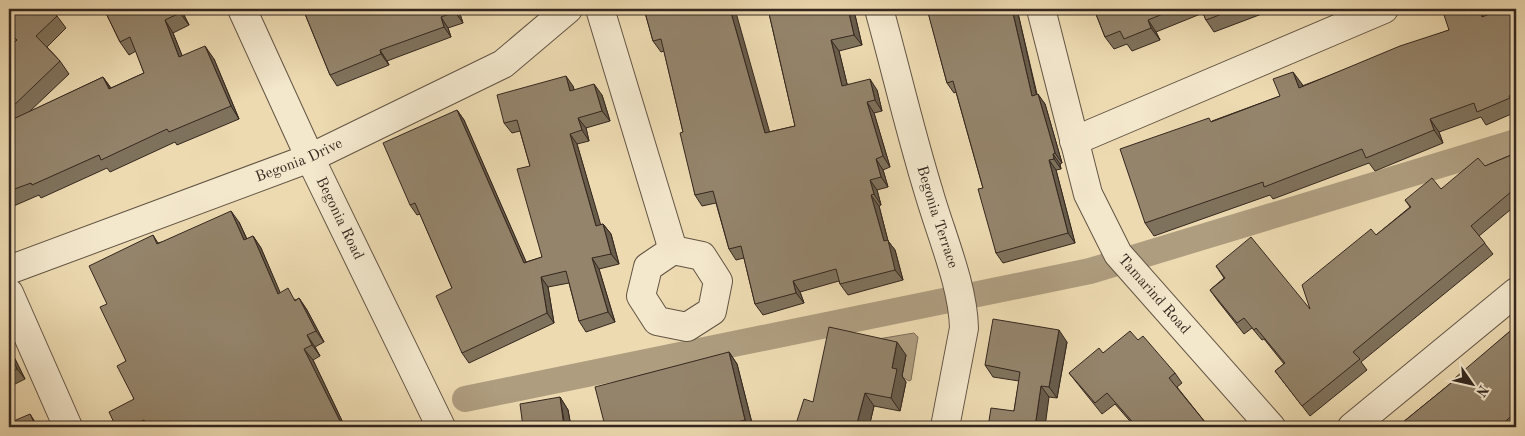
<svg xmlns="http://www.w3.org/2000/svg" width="1525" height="436" font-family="'Old Standard TT',serif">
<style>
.water{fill:#ae9d7f;stroke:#7d6e59}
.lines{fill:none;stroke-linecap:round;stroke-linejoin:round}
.canal{stroke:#ae9d7f;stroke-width:26}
.minor-casing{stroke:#625444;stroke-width:30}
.tertiary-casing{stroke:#625444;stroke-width:30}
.minor{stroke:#f3e7cc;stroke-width:28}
.tertiary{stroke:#f3e7cc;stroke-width:28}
.wall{fill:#7f725c;stroke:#34271f}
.shaded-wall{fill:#685c4b;stroke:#34271f}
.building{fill:#94846b;stroke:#34271f}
.labels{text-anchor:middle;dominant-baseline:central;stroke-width:4;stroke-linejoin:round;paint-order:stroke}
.street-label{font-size:15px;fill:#34271f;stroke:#f3e7cc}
</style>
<rect width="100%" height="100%" fill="#eddab1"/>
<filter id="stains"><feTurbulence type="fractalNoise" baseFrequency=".004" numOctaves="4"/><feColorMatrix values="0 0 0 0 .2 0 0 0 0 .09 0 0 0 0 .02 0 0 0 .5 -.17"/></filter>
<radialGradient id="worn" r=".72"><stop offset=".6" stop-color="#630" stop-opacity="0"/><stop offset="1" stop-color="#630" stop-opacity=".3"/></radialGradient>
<path class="water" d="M914,333L918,337L911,380L909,381L902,377L878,339Z"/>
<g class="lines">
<path class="canal" d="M465,399L1090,271L1516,142"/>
<defs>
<g id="minor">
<path d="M600,9L673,250"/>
<path id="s1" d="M879,9C896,70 910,132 929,193C941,235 963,285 964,328L945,427"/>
<path id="s2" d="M1041,9L1088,194L1118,254L1271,427"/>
<path d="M1074,141L1384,9"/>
<path d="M673,250L702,256L718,281L712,311L687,327L657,321L641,296L648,267Z"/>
<path id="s3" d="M9,270L310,158L503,64L568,9"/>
<path d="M9,293L68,427"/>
<path d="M1352,427L1516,292"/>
</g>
<g id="tertiary">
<path id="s4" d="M242,9L310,158L441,427"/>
</g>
</defs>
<use href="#minor" class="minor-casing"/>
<use href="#tertiary" class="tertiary-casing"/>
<use href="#minor" class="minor"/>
<use href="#tertiary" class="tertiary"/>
</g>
<path class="wall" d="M9,9L57,16L66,28L47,47L60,61L69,74L29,112L103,77L111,88L144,73L136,51L129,55L120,42L104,9H181L189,25L173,33L182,56L214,59L239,119L177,145L175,142L110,172L107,168L41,198L39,195L9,208V48L15,42L9,35Z
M303,9H466L460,14L463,23L448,28L451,37L387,61L389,65L337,86L330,75Z
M644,9L769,132L795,126L768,9H850L855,15L862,45L839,51L847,84L877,90L882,111L874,113L890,167L883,170L888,187L877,190L881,205L879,206L888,241L895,250L903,280L848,295L840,284L839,281L800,292L804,303L763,315L755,304L744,258L736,260L729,249L716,203L702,206L695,195L683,132L664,51L661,52L653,41Z
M924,9H1017L1037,94L1045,104L1062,163L1060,164L1061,169L1056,170L1075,243L1003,263L996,253L983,188L956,92L954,93L947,83L929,15Z
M1094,9H1275L1214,32L1206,20L1203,13L1156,32L1160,40L1132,51L1127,44L1114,49L1105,37Z
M1482,9L1486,15L1516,9V112L1486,125L1481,117L1439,132L1443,143L1375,171L1369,163L1273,199L1270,195L1154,236L1145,223L1212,121L1280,96L1302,84V86L1449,30Z
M573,86L574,90L602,95L610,121L586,128L589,141L577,144L600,225L603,224L611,234L619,264L599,269L615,322L586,332L579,321L569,283L548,287L554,323L469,363L462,353L452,288L420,214L417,215L410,205L457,110L464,120L526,262L542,257L530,166L520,131L512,133L504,123Z
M1516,153V205L1479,236L1493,254L1361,362L1367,370L1310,416L1275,371L1284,364L1264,339L1262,340L1252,328L1244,334L1218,301L1210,290L1224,278L1216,266L1310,309L1376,235L1410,207L1405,200L1441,189L1485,166Z
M239,222L247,239L253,236L261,248L280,293L296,300L299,298L307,310L324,342L315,347L320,356L313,360L345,427H116L134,399L126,361L107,304L153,235L158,243Z
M1516,326V427H1397L1456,379Z
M1138,340L1175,373L1182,383L1177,387L1209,427H1135L1115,404L1102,414L1077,383L1069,373L1103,353Z
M1067,342L1057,398L1049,397L1014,411L1019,381L993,377L985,365Z
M9,348L13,355L25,379L9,387Z
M729,352L737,364L753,427H523L560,397L568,410L571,426L604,422Z
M906,355L902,376L906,382L900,411L874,406L869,427H795L813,402Z"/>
<path class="shaded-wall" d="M178,9H181L189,25L180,13Z
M454,9H456L460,14L463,23L455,12Z
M730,9H735L773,144L765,133Z
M848,9H850L855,15L862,45L854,35Z
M1012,9H1017L1039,106L1032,96Z
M1480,9H1482L1487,16L1482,17Z
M441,17L448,28L451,37L444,27Z
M165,20L173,33L188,70L179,57Z
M1148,20L1156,32L1160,40L1151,28Z
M831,40L839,51L850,96L842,86Z
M205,46L214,59L239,119L231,106Z
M380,50L387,61L389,65L381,54Z
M1293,72L1302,84L1308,100L1299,88Z
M566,76L573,86L578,102L570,91Z
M103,77L112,90L109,89Z
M870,79L877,90L882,111L875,100Z
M594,84L602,95L610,121L602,111Z
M1038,94L1045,104L1062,163L1055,153Z
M867,102L874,113L890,167L883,156Z
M457,110L464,120L531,273L524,263Z
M578,118L586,128L589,141L582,130Z
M1430,119L1439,132L1443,143L1434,130Z
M570,134L577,144L604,236L596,226Z
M1053,154L1060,164L1061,169L1054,159Z
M876,159L883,170L888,187L881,177Z
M1049,160L1056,170L1075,243L1068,233Z
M870,180L877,190L881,205L874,194Z
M871,195L879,206L888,241L895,250L903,280L895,270L884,241Z
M231,211L239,222L252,251L244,240Z
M603,224L611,234L619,264L611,254Z
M253,236L261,248L286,306L278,294Z
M592,258L599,269L615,322L608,312Z
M541,277L548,287L554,323L547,313Z
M793,281L800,292L804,303L796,293Z
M299,298L307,310L324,342L316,331Z
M1059,330L1067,342L1057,398L1049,387Z
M307,335L315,347L320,356L312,345Z
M897,342L906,355L902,376L906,382L900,411L891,398L892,368Z
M9,348L13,355L25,379L17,369L9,351Z
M304,349L313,360L345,427H343Z
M729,352L737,364L753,427H750L745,420Z
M1041,386L1049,397L1045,427H1035Z
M865,393L874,406L869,427H856Z
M560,397L568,410L571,427H565Z
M30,414L37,425L38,427H36Z"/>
<path class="building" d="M9,9H50L57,16L36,36L60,61L9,110V48L17,40L9,32Z
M104,9H178L180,13L165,20L179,57L205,46L231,106L169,132L167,129L101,160L99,155L32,185L31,183L9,191V121L103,77L109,89L144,73L130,37L120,42Z
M303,9H454L455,12L441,17L444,27L380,50L381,54L330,75Z
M644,9H730L765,133L795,126L768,9H848L854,35L831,40L842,86L870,79L875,100L867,102L883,156L876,159L881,177L870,180L874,194L871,195L884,241L888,240L895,270L840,284L836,269L793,281L796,293L755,304L741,246L729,249L713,191L695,195L680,133L683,132L661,39L653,41Z
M924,9H1012L1032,96L1038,94L1055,153L1053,154L1054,159L1049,160L1068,233L996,253L978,189L983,188L953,81L947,83L927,9Z
M1094,9H1175L1148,20L1151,28L1124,39L1120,31L1105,37Z
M1201,9H1235L1206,20Z
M1463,9H1480L1482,17L1502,9H1516V93L1509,96L1510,98L1477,112L1474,103L1430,119L1434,130L1366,158L1362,149L1264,187L1263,182L1145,223L1120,149L1209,118L1211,122L1280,96L1273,79L1293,72L1299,88L1400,46L1449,30L1444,15Z
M566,76L570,91L594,84L602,111L578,118L582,130L570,134L596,226L603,224L611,254L592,258L608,312L579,321L566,271L541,277L547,313L462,353L436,296L452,288L415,203L410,205L383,143L457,110L524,263L542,257L517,169L530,166L517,120L504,123L497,95Z
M1516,153V196L1512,191L1471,226L1485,243L1353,352L1360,359L1302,406L1275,371L1285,363L1256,328L1254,330L1244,318L1237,323L1210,290L1225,278L1216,266L1251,237L1310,309L1302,285L1371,229L1376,235L1411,207L1405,200L1432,178L1441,189L1478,158L1485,166Z
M231,211L244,240L253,236L278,294L288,288L295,301L299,298L316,331L307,335L312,345L304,349L343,427H177L175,424L170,427H148L144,420L130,427H116L109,412L134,399L117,366L126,361L100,307L107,304L89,266L153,235L157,244Z
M993,319L1059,330L1049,387L1041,386L1035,427H988L991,408L1014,411L1020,372L985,365Z
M1516,326V412L1499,427H1397L1456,379L1455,378Z
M829,327L897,342L892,368L897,369L891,398L865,393L856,427H795L804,399L813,402Z
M1130,331L1138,340L1143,336L1175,373L1169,378L1209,427H1137L1107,393L1095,403L1069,373L1099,348L1103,353Z
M9,351L17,369L9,373Z
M729,352L745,420L718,427H523L520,404L560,397L564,427L604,422L595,387Z
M30,414L36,427H9V423Z"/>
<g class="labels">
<g class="street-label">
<text stroke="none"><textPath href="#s3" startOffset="310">Begonia Drive</textPath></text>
<text stroke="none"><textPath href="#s1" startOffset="216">Begonia Terrace</textPath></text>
<text stroke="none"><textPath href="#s4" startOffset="231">Begonia Road</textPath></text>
<text stroke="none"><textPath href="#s2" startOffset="312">Tamarind Road</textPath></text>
</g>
</g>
<rect width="1525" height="436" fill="none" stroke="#eddab1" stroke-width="30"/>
<rect x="10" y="10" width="1505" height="416" fill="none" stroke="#34271f" stroke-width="2.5"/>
<rect x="15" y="15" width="1495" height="406" fill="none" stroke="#34271f"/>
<g transform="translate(1472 384) rotate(124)" stroke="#f3e7cc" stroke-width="4" paint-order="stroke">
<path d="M0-4L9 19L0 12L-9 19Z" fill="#34271f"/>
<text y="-8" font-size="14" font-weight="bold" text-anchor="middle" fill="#34271f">N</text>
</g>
<rect width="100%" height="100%" filter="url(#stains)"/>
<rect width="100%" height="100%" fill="url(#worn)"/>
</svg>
